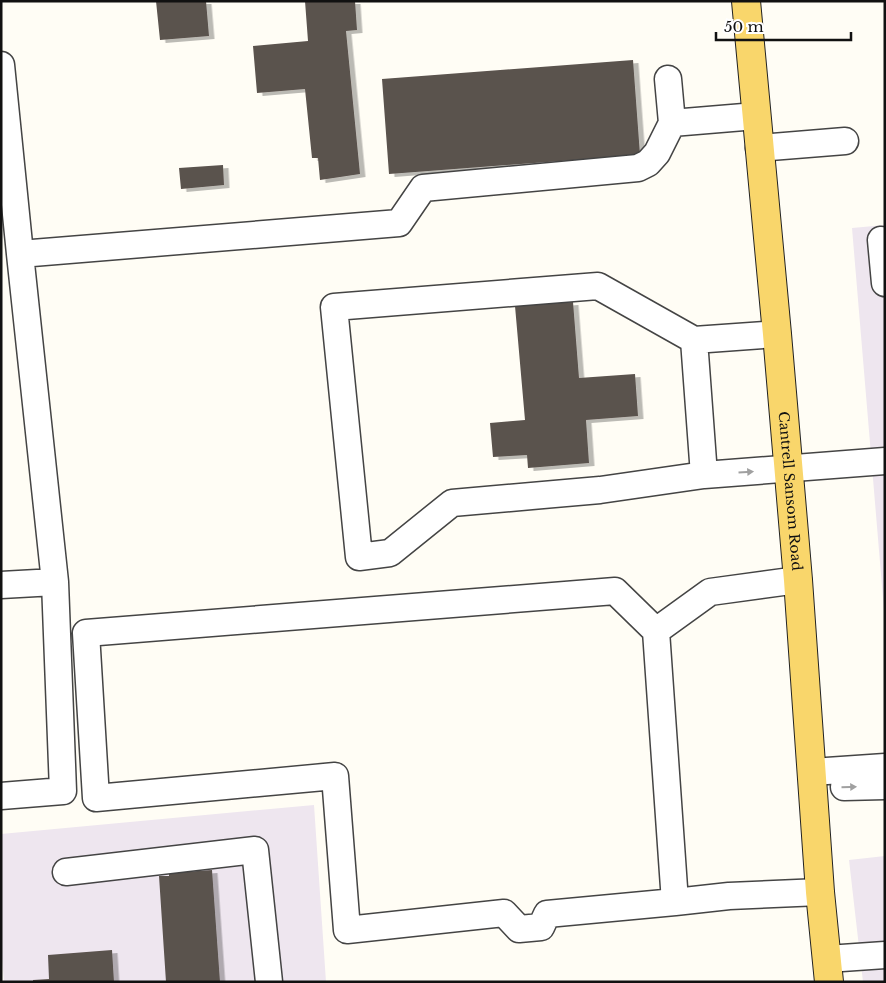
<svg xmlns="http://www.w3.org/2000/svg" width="886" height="983" font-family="'Libre Baskerville',serif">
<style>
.industrial{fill:#eee6ef}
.building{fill:#5a524d;filter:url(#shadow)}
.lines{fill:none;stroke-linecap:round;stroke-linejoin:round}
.minor-casing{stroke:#444;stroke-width:29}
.major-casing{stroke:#222;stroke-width:30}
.minor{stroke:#fff;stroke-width:26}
.major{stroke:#f9d66b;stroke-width:28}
.oneway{fill:#a0a0a0}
.labels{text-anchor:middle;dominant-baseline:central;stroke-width:5;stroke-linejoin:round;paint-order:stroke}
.street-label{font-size:14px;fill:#111;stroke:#fff}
</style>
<defs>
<filter id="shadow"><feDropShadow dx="5.5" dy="3" stdDeviation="0" flood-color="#0004"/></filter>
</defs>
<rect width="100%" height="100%" fill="#fffdf5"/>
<path class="industrial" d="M885,225V622L852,228Z
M314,805L326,982H4L1,946V834Z
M885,856V982H863L849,860Z"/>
<path class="building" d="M156,1H206L209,36L160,40Z
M305,1H355L357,30L346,31L360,174L320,180L318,158H312L305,89L257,93L253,46L308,41Z
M633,60L640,155L389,174L382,79Z
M223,165L224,185L181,189L179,168Z
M573,302L579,378L635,374L638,416L586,420L589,463L528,468L527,455L493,457L490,423L525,420L515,306Z
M212,870L220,982H166L159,876H169V873Z
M112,950L114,982H33V980L49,979L48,955Z"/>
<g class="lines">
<defs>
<path id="minor" d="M1,65L20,254L399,223L423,188L638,168L648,163L657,153L672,123L756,116
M668,79L672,123
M759,148L845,141
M881,240L885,283
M694,340L598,286L334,307L359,557L390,553L452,503L600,490L704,475L885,461
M704,475L694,340L777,334
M1,585L55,582
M656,631L675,902L729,896L820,892
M812,772L885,767
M844,787L885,786
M1,796L63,791L55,582L20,254
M66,872L255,850L269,982
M675,902L547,914L541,927L519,929L504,913L347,930L335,776L96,798L86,633L615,591L656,631L710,592L798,580
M827,959L885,955"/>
<g id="major">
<path id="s1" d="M746,1L777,334L798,580L820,892L829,982"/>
</g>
</defs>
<use href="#minor" class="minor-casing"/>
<use href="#major" class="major-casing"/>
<use href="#minor" class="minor"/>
<use href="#major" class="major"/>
</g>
<defs><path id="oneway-solid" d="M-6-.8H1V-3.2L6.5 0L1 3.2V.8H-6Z" transform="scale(1.25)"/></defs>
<g class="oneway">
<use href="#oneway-solid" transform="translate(746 472) rotate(-4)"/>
<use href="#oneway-solid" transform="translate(849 787) rotate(-2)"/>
</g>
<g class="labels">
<g class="street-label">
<text stroke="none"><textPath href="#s1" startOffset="492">Cantrell Sansom Road</textPath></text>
</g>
</g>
<rect width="886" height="983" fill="none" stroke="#111111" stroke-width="5"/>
<path d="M716 32v8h135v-8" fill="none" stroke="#111111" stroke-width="2.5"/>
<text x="724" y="32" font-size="15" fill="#111111" stroke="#ffffff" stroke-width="4" paint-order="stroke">50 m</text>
</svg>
